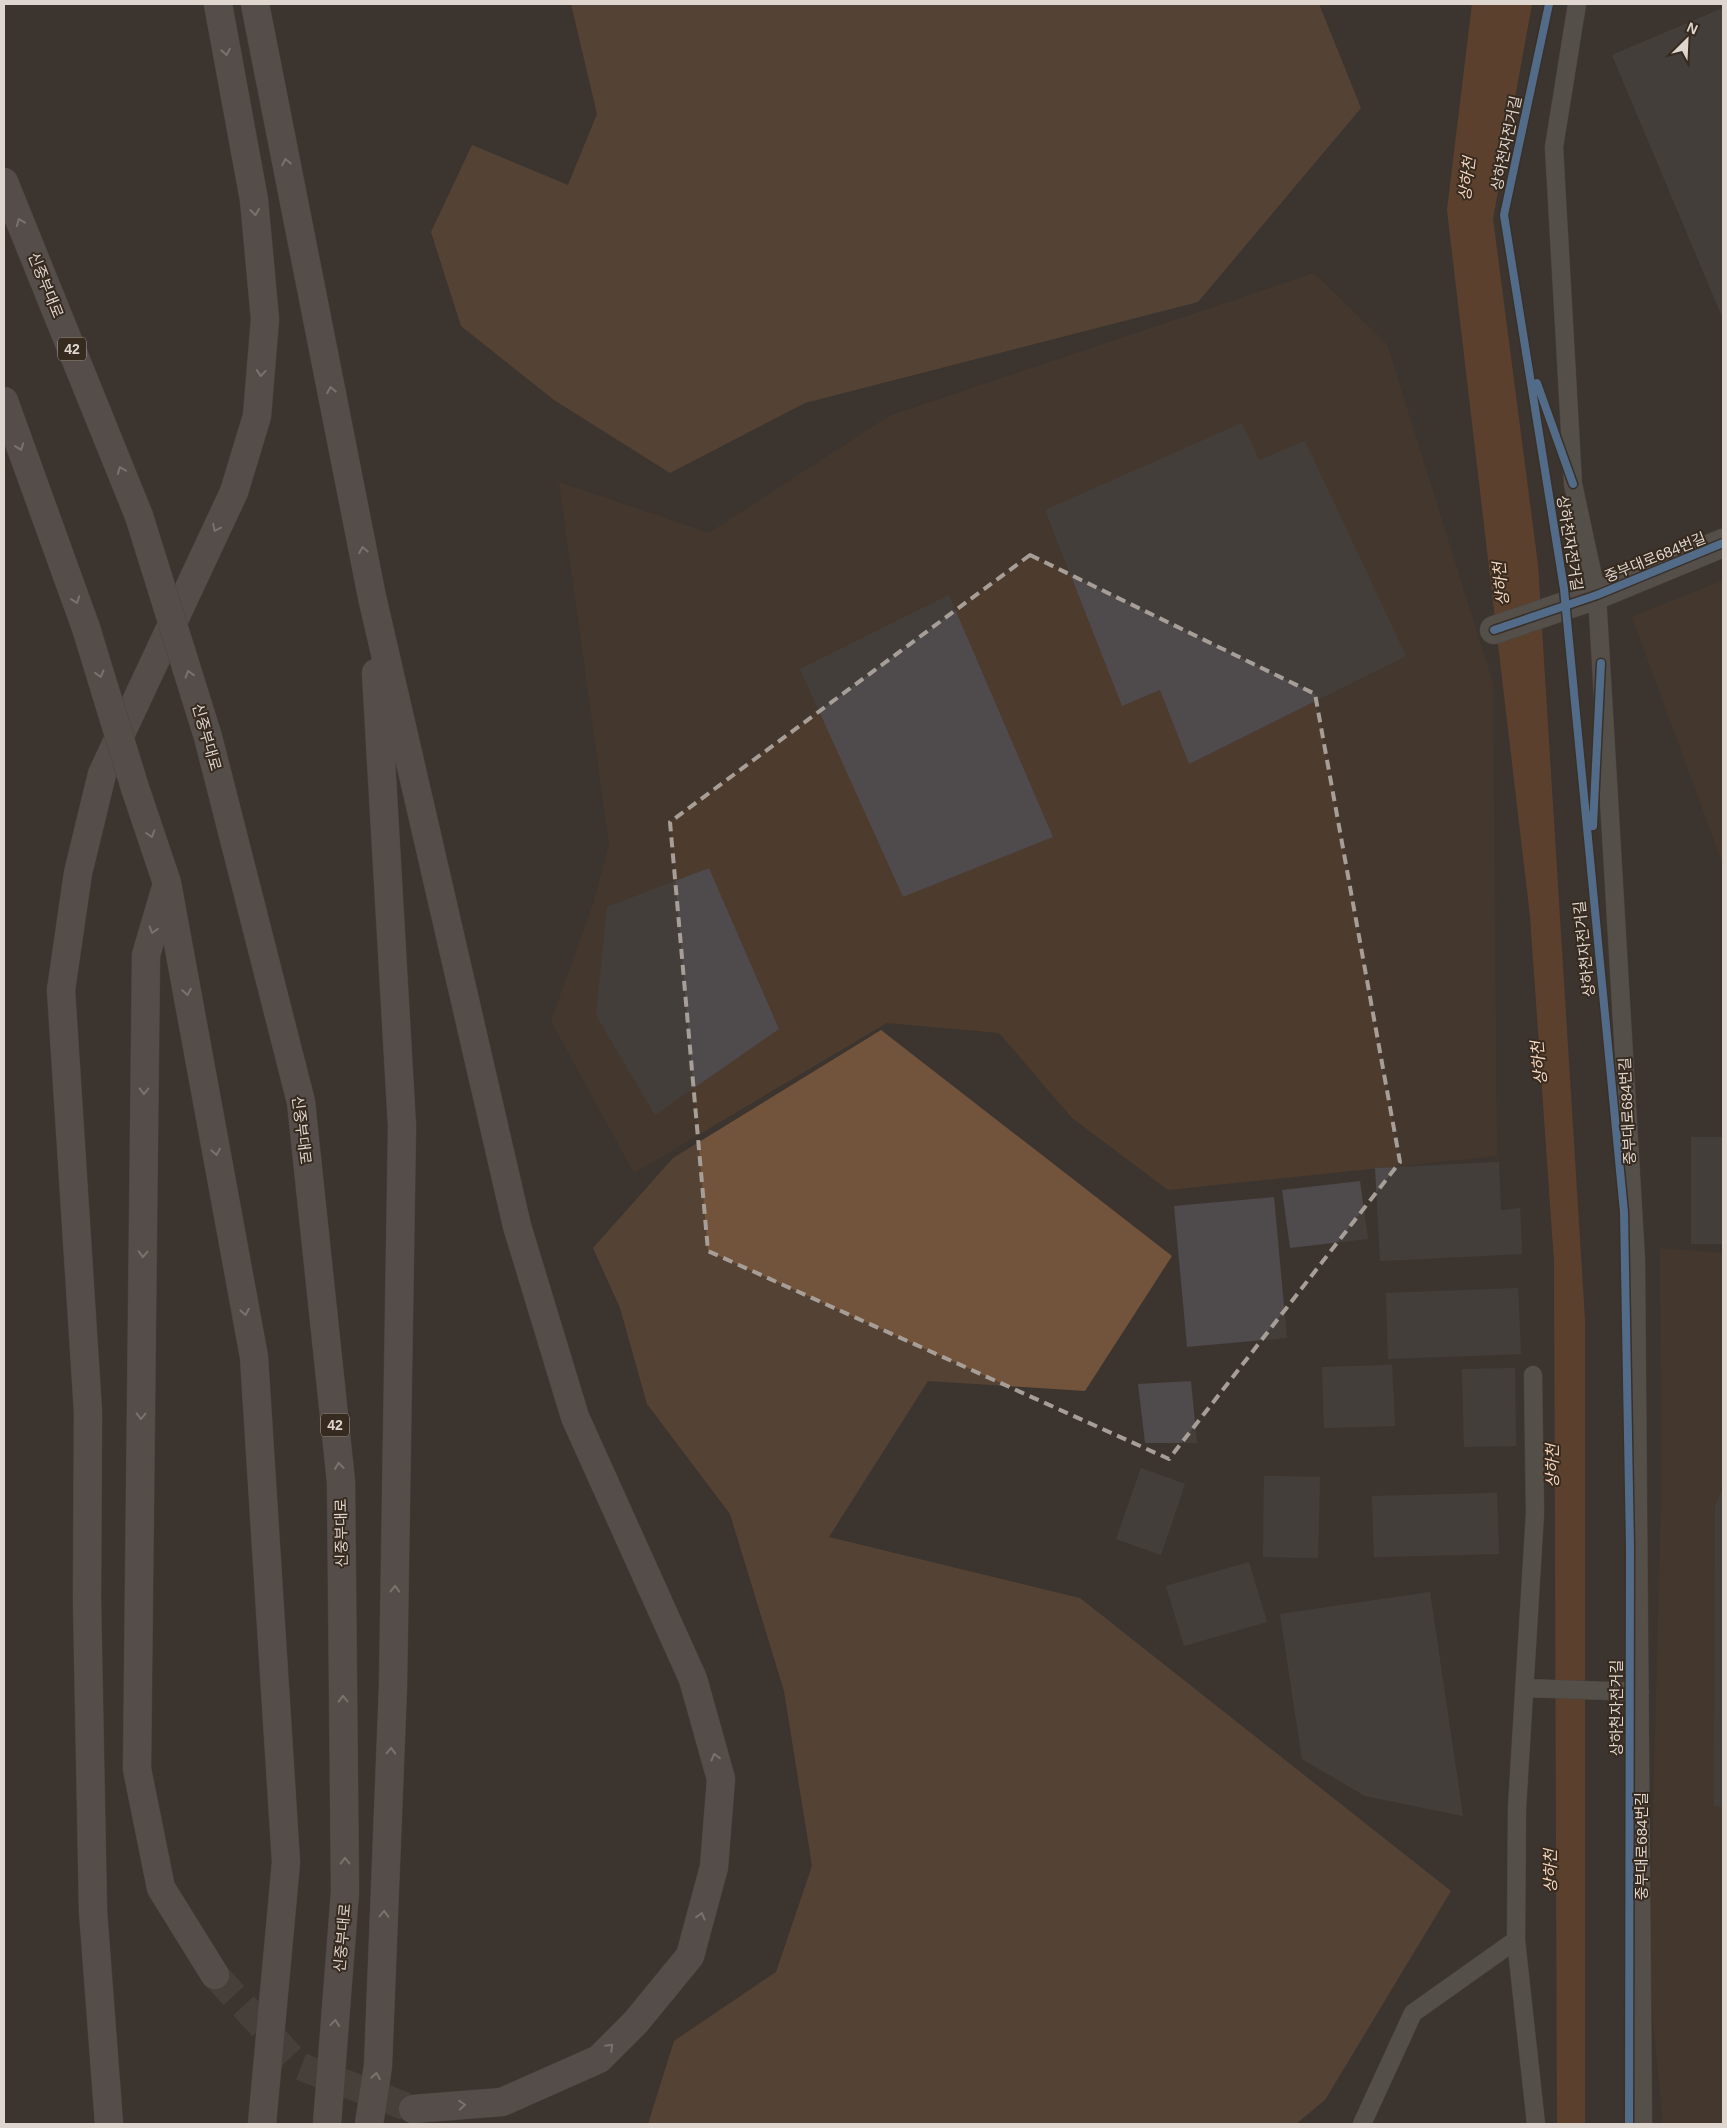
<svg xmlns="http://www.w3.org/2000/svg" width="1727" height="2128" font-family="Helvetica,'Noto Sans KR',sans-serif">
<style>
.built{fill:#4d3b2d}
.green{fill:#72533b}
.water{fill:#81512a}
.building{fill:#4f4a4b}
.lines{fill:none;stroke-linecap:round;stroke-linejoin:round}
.highway-tunnel{stroke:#544d47;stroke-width:28;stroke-dasharray:28 14;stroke-linecap:butt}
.lane-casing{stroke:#59524d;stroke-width:19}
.street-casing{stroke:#59524d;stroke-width:29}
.highway-casing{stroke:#59524d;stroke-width:29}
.lane{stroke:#736f6b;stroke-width:18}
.street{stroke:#736f6b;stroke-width:28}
.highway{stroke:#726c68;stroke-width:28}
.highway-bridge-casing{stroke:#59524d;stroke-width:29;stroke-linecap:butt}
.highway-bridge{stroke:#726c68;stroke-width:28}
.cycleway-casing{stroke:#372a1f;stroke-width:11}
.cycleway{stroke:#6dadf4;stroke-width:8}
.oneway{stroke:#c4bcb5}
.marked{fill:none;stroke:#a69e97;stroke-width:4;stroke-dasharray:10 6;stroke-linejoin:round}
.labels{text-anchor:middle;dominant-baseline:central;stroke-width:4;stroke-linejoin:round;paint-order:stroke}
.shield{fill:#372a1f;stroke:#ada29a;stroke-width:1}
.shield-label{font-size:14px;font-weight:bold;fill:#dfd6cf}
.street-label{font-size:15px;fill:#dfd6cf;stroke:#372a1f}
.water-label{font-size:16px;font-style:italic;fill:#f6d6bf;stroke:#372a1f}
</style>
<rect width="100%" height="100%" fill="#3c352f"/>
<path class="built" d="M1314,273L1387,344L1493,683L1497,1156L1168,1190L1072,1118L999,1033L887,1023L634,1173L551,1021L594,901L609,844L559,482L709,533L889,416Z
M1723,580V865L1632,617Z
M1660,1248L1723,1253V2124H1663L1649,1976L1661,1494Z"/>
<path class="green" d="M571,4H1319L1361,108L1198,302L805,403L670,473L554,400L461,326L431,232L472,145L568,185L597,114Z
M881,1030L1172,1256L1085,1391L928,1381L829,1537L1080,1598L1451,1891L1325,2100L1296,2124H648L674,2041L776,1972L812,1866L784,1691L730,1514L647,1404L620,1308L593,1248L673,1158Z"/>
<path class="water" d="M1472,4H1532L1493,219L1538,565L1585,1320V2124H1557L1554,1261L1530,916L1447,210Z"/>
<path class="building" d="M1723,8V319L1612,55Z
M1242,423L1259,460L1305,441L1406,656L1189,764L1160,690L1122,706L1045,510Z
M949,595L1053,837L903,897L800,669Z
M709,868L779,1029L655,1115L596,1015L607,907Z
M1691,1137H1723V1244H1691Z
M1499,1162L1501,1210L1520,1208L1522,1254L1380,1261L1375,1168Z
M1360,1181L1368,1239L1290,1248L1282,1190Z
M1274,1197L1287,1338L1187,1347L1174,1206Z
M1518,1288L1521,1354L1388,1359L1386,1293Z
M1392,1365L1395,1426L1324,1428L1322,1367Z
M1515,1368L1516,1446L1464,1447L1462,1369Z
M1191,1381L1197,1443H1145L1138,1384Z
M1141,1468L1185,1484L1161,1555L1116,1539Z
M1264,1476L1320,1477L1318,1558L1263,1557Z
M1723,1489V1807L1714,1806L1715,1506Z
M1497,1493L1499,1554L1374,1557L1372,1496Z
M1249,1562L1267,1622L1184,1646L1166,1586Z
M1430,1592L1463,1816L1365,1796L1302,1759L1280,1614Z"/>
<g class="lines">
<path class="highway-tunnel" d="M215,1975L299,2066L413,2109"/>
<defs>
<path id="lane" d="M1577,4L1554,147L1573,484L1597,595L1636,1260L1643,2124
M1524,1688L1640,1692
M1516,1940L1536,2124
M1362,2124L1413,2013L1516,1940L1517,1808L1535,1513L1533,1375"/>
<path id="street" d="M1494,630L1597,595L1723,543"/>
<path id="highway" d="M255,4L372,597L517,1226L575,1417L693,1679L721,1779L714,1867L690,1956L635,2023L599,2059L502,2102L413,2109
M4,182L139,516
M4,401L86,628
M208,737L301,1102L341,1482L345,1892L327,2124
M135,788L167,883L254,1357L286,1862L262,2124
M166,887L146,955L137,1769L161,1888L215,1975
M109,2124L93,1911L87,1600L88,1412L61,990L78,873L102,774L234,492L257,416L265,319L254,200L218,4
M369,2124L378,2066L393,1686L402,1126L376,673"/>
</defs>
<use href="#lane" class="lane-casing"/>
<use href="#street" class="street-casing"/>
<use href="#highway" class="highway-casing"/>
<use href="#lane" class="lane"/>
<use href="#street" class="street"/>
<use href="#highway" class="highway"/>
<defs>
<path id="highway-bridge" d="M139,516L208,737
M86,628L135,788"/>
</defs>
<use href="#highway-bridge" class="highway-bridge-casing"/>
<use href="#highway-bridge" class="highway-bridge"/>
<defs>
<path id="cycleway" d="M1549,4L1504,215L1564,589L1624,1212L1630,1547L1629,2124
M1537,383L1573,484
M1494,630L1597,595L1723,543
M1593,826L1601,663"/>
</defs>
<use href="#cycleway" class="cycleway-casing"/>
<use href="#cycleway" class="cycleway"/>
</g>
<defs><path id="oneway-chevron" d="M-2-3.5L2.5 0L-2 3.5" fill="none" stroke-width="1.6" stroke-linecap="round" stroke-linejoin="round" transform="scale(1.25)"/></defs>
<g class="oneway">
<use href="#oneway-chevron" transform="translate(226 52) rotate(80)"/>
<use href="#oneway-chevron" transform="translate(286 162) rotate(-101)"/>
<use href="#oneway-chevron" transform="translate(255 212) rotate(84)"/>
<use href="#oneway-chevron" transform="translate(20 222) rotate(-112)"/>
<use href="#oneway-chevron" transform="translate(261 373) rotate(95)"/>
<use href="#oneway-chevron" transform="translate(331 390) rotate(-101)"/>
<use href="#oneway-chevron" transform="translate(20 447) rotate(70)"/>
<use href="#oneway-chevron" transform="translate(121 470) rotate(-112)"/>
<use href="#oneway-chevron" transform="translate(216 528) rotate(115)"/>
<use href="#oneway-chevron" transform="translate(363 550) rotate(-101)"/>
<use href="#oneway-chevron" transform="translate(76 600) rotate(70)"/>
<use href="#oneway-chevron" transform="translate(100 674) rotate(73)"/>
<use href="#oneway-chevron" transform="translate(189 674) rotate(-107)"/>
<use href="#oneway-chevron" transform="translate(151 834) rotate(72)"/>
<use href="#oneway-chevron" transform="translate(153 930) rotate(107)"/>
<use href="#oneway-chevron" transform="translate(187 992) rotate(80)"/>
<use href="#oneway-chevron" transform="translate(144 1091) rotate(91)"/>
<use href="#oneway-chevron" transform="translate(216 1152) rotate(80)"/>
<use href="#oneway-chevron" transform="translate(143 1254) rotate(91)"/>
<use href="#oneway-chevron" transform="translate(245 1312) rotate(80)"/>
<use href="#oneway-chevron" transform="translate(141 1416) rotate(91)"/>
<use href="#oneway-chevron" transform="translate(339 1466) rotate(-96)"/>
<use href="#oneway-chevron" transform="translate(395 1589) rotate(-89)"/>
<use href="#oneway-chevron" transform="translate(343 1699) rotate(-91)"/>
<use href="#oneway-chevron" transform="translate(391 1751) rotate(-88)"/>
<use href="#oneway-chevron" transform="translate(715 1757) rotate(-105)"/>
<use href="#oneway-chevron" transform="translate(345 1861) rotate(-91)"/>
<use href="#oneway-chevron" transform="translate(384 1914) rotate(-88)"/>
<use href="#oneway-chevron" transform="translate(701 1916) rotate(-75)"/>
<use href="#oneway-chevron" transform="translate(335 2023) rotate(-85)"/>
<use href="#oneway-chevron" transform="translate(610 2047) rotate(-45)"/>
<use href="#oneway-chevron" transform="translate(376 2076) rotate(-81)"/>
<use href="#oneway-chevron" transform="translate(462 2105) rotate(-4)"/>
</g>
<path d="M0 0H1727V2128H0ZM1030,555L1315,694L1400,1162L1169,1459L708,1251L670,822Z" fill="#3c352f" fill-opacity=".55" fill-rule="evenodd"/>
<path class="marked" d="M1030,555L1315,694L1400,1162L1169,1459L708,1251L670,822Z"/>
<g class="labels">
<g class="shield">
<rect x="58" y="337.5" width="28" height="23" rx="4"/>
<rect x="321" y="1413.5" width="28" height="23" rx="4"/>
</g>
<g class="shield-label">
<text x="72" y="349">42</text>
<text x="335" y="1425">42</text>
</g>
<g class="street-label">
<text transform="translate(1506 143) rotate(-78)">상하천자전거길</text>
<text transform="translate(46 285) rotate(68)">신중부대로</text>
<text transform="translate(1570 543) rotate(81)">상하천자전거길</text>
<text transform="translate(1655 557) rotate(-22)">중부대로684번길</text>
<text transform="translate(207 737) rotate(74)">신중부대로</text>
<text transform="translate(1584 949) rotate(-96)">상하천자전거길</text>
<text transform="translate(1627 1111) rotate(-93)">중부대로684번길</text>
<text transform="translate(302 1130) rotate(83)">신중부대로</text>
<text transform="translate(341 1533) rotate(-91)">신중부대로</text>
<text transform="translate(1616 1708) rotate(-90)">상하천자전거길</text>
<text transform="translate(1641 1846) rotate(-90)">중부대로684번길</text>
<text transform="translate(342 1938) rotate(-85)">신중부대로</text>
</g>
<g class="water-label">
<text transform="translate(1467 179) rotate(-83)">상하천</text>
<text transform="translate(1501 584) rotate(-95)">상하천</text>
<text transform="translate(1539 1063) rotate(-95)">상하천</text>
<text transform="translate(1552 1466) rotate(-90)">상하천</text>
<text transform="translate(1550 1871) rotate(-90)">상하천</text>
</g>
</g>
<rect width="1727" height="2128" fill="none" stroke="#dfd6cf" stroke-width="10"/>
<g transform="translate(1687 40) rotate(24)" stroke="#372a1f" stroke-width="4" paint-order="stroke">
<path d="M0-4L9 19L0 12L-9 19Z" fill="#dfd6cf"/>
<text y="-8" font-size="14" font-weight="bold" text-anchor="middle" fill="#dfd6cf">N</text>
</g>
</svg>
